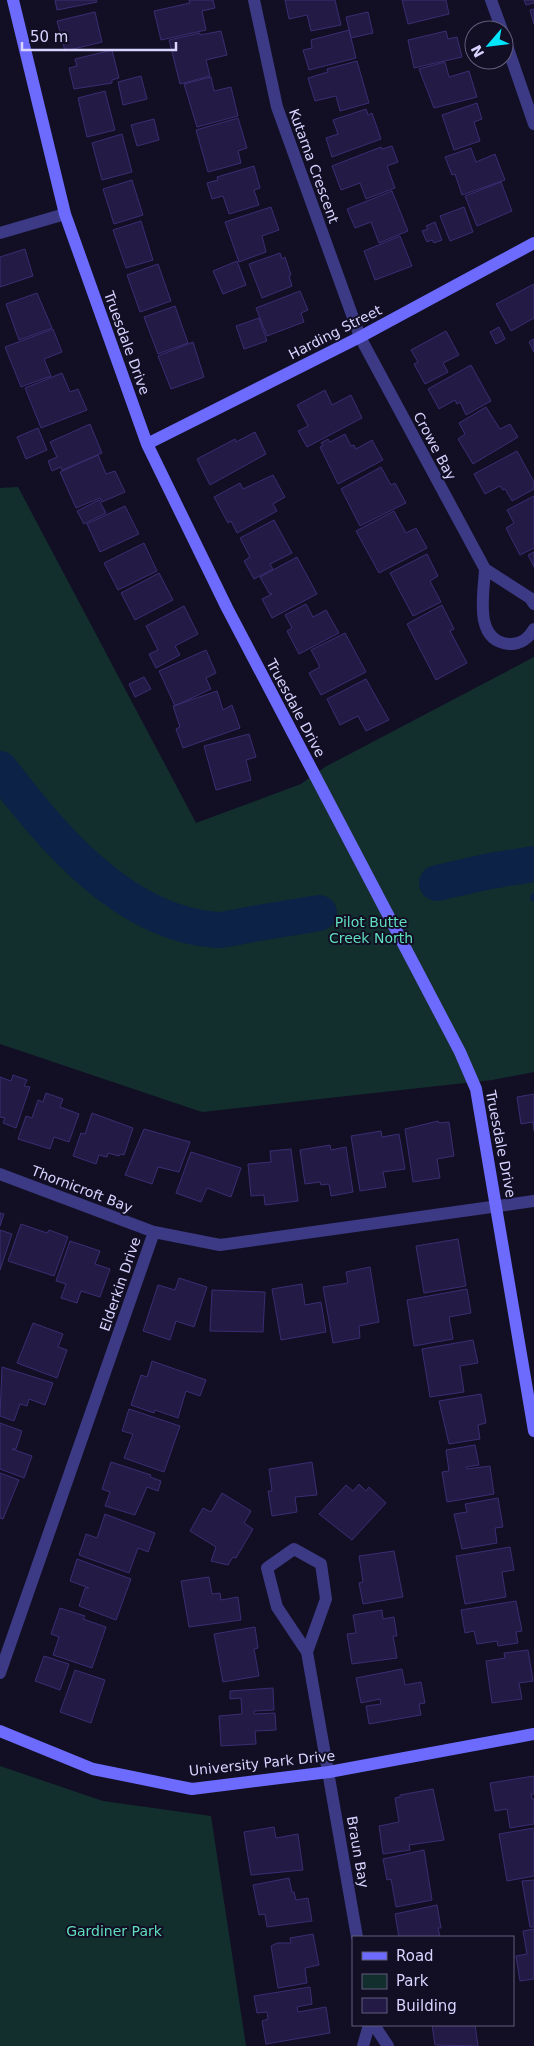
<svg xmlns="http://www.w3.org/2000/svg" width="534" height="2046" font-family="'DejaVu Sans',sans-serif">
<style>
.green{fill:#122f2e}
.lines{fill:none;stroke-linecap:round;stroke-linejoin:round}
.stream{stroke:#0c2247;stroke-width:6}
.river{stroke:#0c2247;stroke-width:36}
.building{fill:#231b46;stroke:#3a2d72}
.street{stroke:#3c3a84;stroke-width:12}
.secondary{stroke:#6d6bfe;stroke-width:12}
.labels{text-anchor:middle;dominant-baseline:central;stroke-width:4;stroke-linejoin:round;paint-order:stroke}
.street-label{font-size:14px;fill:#d8d3ff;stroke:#120f25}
.park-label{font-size:14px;fill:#5fdfbd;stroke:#120f25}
</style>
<rect width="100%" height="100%" fill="#120f25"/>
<path class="green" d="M18,487L196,823L301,784L325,767L534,657V1072L492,1080L202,1112L0,1044V488Z
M0,1766L103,1801L211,1816L246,2046H0Z"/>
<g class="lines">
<path class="stream" d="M533,898L534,896"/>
<path class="river" d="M0,769C52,837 124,924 217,930C226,930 238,927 247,925C271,921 295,917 319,913
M437,883L490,871L534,864"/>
</g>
<path class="building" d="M55,0H96L97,2L57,10Z
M189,0H213L215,8L202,11L206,30L161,40L154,11L190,3Z
M285,0H335L341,25L311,31L307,15L289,19Z
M402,0H446L449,14L408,24Z
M524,0H534V3L526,5Z
M534,9V24L530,10Z
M95,12L102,42L65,51L57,21Z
M368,12L373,33L351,38L346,17Z
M349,30L356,58L309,70L303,50L312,48L311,40Z
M221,31L227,55L206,60L210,76L180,84L169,40L200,33V35Z
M446,31L448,39L457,37L462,57L414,68L408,40Z
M112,50L119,78L112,80V83L74,89L69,68L77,66L75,59Z
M357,61L369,103L340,111L336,96L315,101L308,78L328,72L327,69Z
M445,62L449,77L469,71L477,97L434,108L419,69Z
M141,76L147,99L123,105L118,82Z
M211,77L214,91L231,87L238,116L197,127L184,84Z
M105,91L115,130L87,137L78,98Z
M477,103L482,119L474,122L480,141L454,150L442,115Z
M366,109L368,115L372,113L381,139L332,157L326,138L338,134L333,120Z
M238,118L247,148L238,151L241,163L208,172L196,130Z
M154,119L159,140L137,146L131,125Z
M122,134L132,172L102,180L92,143Z
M392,146L398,162L387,166L395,188L366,199L360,183L341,190L332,166L381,147L382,149Z
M471,148L476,162L495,154L505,180L462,195L455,174L452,175L445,157Z
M254,166L260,188L254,190L259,205L229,214L223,196L212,199L207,183L218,180L217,177Z
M132,180L143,215L114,224L103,189Z
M501,182L512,211L477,226L465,196Z
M392,191L408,231L379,243L371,222L355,228L347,209Z
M271,207L279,230L262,236L266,252L239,262L225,222Z
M464,207L473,232L450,241L440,216Z
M141,221L153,260L126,268L113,230Z
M435,222L442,240L434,243L432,240L427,242L422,231L428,229L426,226Z
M400,236L412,266L375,280L364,251Z
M25,249L33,276L0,287V257Z
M280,253L282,259L285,257L291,275L289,276L292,286L262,298L249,264Z
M237,261L246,285L223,294L213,271Z
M158,264L171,301L140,312L127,275Z
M534,284V318L511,331L496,304Z
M300,291L308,310L301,313L304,322L267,336L256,308Z
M37,293L52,328L19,340L6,304Z
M175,306L188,343L158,354L144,317Z
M259,318L267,341L244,349L236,326Z
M499,327L505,339L496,344L490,332Z
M53,329L62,352L44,359L51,376L21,387L5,347Z
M446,331L459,355L443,363L448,372L425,384L414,364L418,362L411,350Z
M534,339V352L529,342Z
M193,342L204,377L171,389L158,356Z
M471,365L491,401L466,415L460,402L457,404L455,400L439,409L428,389Z
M62,373L70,392L78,389L87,410L41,428L25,388Z
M325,390L332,405L351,395L362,418L307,447L298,431L308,426L297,405Z
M486,407L500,429L510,424L518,437L473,464L458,439L465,434L459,423Z
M90,424L102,453L62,470L61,467L52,471L48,461L57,457L50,442Z
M38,428L47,450L26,459L17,437Z
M255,432L266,454L210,485L197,459L235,439L236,442Z
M345,434L351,446L354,445L356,449L372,440L383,460L338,484L320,447L323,446L321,443L328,439L330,442Z
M517,451L534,482V489L512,501L505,489L503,490L500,486L485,494L474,474Z
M98,455L106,474L115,471L125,492L102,502L100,498L76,508L60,472Z
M381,467L391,485L395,483L406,503L360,526L341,489Z
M273,475L285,497L273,504L277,511L237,533L231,521L228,523L214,497L240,483L243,489Z
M534,496V548L520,555L506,528L514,523L507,510Z
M99,500L106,513L84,524L77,511Z
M125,506L139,534L100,552L87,524Z
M394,511L406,533L416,528L427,548L379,573L356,531Z
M274,520L292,553L270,564L273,569L254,579L244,561L250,557L240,538Z
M144,543L157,571L118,590L104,563Z
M534,552V567L528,555Z
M427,554L438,576L430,581L441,602L413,616L390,573Z
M297,557L317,594L272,618L262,599L272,594L269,593L260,577Z
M159,573L173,600L135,620L121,593Z
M306,604L313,617L326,610L339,633L299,654L287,631L292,628L285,615Z
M442,605L454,629L450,631L467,663L436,680L407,624Z
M184,606L198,634L175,646L180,655L156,668L149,654L158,650L146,626Z
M345,633L366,672L321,695L309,673L320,667L311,650Z
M206,650L216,673L206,678L211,689L175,706L159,671Z
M144,677L151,689L135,697L129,684Z
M366,679L389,720L366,731L358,716L340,725L327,699Z
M217,691L223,710L232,705L240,728L183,748L176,729L180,727L173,706Z
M249,734L256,757L246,760L251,780L216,790L204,746Z
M13,1075L27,1080L24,1086L30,1087L16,1128L3,1123L5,1118L0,1117V1077L11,1081Z
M46,1093L63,1099L60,1107L79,1114L69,1142L54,1137L50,1149L18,1139L26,1116L32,1118L38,1100L43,1102Z
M534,1094V1131L533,1122L521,1124L517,1097Z
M92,1113L133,1128L124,1155L120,1154L119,1156L108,1153L107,1157L99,1155L96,1164L73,1156L81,1133L85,1134Z
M438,1121L439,1123L449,1122L454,1156L437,1159L440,1178L413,1182L405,1129Z
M144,1129L190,1142L179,1172L158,1167L152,1184L125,1175Z
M381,1131L382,1137L399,1134L405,1169L383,1172L386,1187L360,1191L351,1136Z
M330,1145L331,1150L346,1147L353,1192L331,1196L329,1184L321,1185L320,1182L305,1184L300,1150Z
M291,1149L298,1201L265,1205L264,1195L251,1196L248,1164L271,1162L270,1151Z
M191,1152L241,1168L231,1197L207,1188L201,1202L176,1193Z
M0,1213L4,1214L0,1226Z
M21,1224L47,1233L49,1230L68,1237L54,1276L8,1261Z
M0,1230L12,1234L0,1270Z
M458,1239L466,1286L424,1293L416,1246Z
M70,1241L100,1251L95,1264L110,1269L100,1297L81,1291L77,1303L61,1298L66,1284L56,1281Z
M370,1267L379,1322L359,1326L360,1338L333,1343L323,1287L348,1283L346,1272Z
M179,1278L207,1287L194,1327L176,1321L170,1340L143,1331L158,1285L175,1290Z
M302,1284L305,1305L321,1302L326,1332L281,1340L272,1289Z
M467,1289L471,1313L449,1317L453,1339L414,1346L407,1300Z
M212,1290L265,1292L263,1332L210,1331Z
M33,1323L63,1334L58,1347L67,1350L57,1378L17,1363Z
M473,1340L478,1363L460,1366L464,1392L430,1397L422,1349Z
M152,1361L206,1380L200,1396L186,1391L178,1418L155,1410L154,1413L131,1405L141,1375L147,1377Z
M2,1367L53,1383L45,1405L29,1399L27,1406L20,1404L14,1421L0,1416Z
M481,1394L486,1423L478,1425L480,1439L449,1444L439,1401Z
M129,1409L180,1426L164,1472L124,1458L133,1434L122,1431Z
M0,1423L22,1431L16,1449H12L32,1456L24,1478L0,1469Z
M475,1445L479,1465L466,1467L467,1469L490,1466L494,1494L447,1502L442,1472L449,1471L446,1450Z
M111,1462L151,1475L150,1477L161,1481L158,1491L147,1487L135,1515L105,1506L110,1492L102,1489Z
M312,1462L317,1495L295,1497L297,1512L272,1516L268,1491H272L269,1469Z
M0,1473L19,1480L3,1519L0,1518Z
M359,1484L366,1491L369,1487L386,1503L352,1540L319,1514L346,1485L353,1491Z
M222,1493L251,1511L244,1523L253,1529L236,1558L233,1557L228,1565L211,1561L216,1547L190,1531L203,1508L211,1512Z
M498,1498L503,1527L495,1528L497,1543L462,1549L454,1514L467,1512L465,1504Z
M105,1514L155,1533L148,1552L138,1548L129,1573L79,1555L86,1534L97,1538Z
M510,1547L514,1570L502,1572L506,1597L465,1604L456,1556Z
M394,1551L403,1597L363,1604L359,1583L363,1582L359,1556Z
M77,1559L131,1579L116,1620L79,1606L85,1588H89L70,1581Z
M209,1577L212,1594L220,1593L221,1600L238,1597L241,1620L189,1627L181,1581Z
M516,1601L522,1631L516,1632L518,1643L498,1646L497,1641L477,1644L474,1631L465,1633L461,1610Z
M60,1608L85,1616L83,1619L106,1627L92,1668L53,1655L59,1637L51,1634Z
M382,1610L383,1619L394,1617L397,1636H393L397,1658L352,1664L347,1634L356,1633L353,1615Z
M255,1627L258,1648L254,1649L259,1676L223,1682L214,1634Z
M528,1650L533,1681L519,1683L522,1699L492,1703L486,1661L505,1658L504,1653Z
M44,1656L69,1664L60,1690L35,1681Z
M402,1669L405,1685L421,1682L425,1703L419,1704L421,1715L369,1724L366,1706L381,1704L380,1699L361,1703L356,1678Z
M75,1670L105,1680L91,1723L60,1712Z
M273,1688L274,1710L254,1711V1714L275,1713L276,1730L255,1731L256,1744L221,1746L219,1716L242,1714L241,1698L230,1699V1691Z
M534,1776V1794H531L532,1799H534V1824L510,1828L507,1809L495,1811L490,1783Z
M433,1789L444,1840L409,1845L410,1850L383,1854L379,1826L399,1822L395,1798L400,1797V1795Z
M274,1827L276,1838L298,1834L303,1870L251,1875L244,1832Z
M534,1828V1876L507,1881L499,1834Z
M424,1850L432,1900L396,1907L391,1879L387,1880L383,1859Z
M289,1878L292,1892H294L296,1900L308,1898L312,1921L267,1927L265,1914L259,1915L253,1885Z
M534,1880V1927H530L522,1881Z
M437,1905L441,1928H438L440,1937H399L395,1914Z
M534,1929V1979L520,1981L516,1956L527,1954L523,1931Z
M313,1934L319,1965L305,1968L307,1983L278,1988L271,1946L277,1943H291L290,1938Z
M310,1987L312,2004L297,2007L298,2012L326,2007L330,2033L266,2044L262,2021L268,2019L267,2012L257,2013L254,1996Z
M432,2025H475L478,2046L435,2045Z"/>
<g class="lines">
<path class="street" d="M254,0L277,107L360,337L485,569
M491,0L502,30
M504,37L534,124
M0,233L65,214
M534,604L530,598L485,569C484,593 473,641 509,644C520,645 529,638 534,629
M0,1174L154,1232
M307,1652L326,1599L321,1564L294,1549L267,1568L277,1607L307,1652L357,1937
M0,1673L154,1232L220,1245L534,1201
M374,2025L388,2046
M363,2046L369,2025"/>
<path class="secondary" d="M13,0L65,214L147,444L227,608L460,1052L476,1089L534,1431
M147,444L360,337L534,243
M0,1731L93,1769L192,1789L329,1772L534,1734"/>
</g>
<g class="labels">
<g class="street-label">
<text transform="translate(314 166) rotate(70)">Kutarna Crescent</text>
<text transform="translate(335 332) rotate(-27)">Harding Street</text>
<text transform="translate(127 343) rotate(70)">Truesdale Drive</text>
<text transform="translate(435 446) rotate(62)">Crowe Bay</text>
<text transform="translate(296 708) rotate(62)">Truesdale Drive</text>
<text transform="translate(501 1144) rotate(79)">Truesdale Drive</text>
<text transform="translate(82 1189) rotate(21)">Thornicroft Bay</text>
<text transform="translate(120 1284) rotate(-71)">Elderkin Drive</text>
<text transform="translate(262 1763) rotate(-6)">University Park Drive</text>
<text transform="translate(358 1852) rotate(80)">Braun Bay</text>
</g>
<g class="park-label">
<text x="371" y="922">Pilot Butte<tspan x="371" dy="16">Creek North</tspan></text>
<text x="114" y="1931">Gardiner Park</text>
</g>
</g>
<rect x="352" y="1936" width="162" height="90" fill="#120f25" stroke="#615d7c"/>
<rect x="362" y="1952" width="25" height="8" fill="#6d6bfe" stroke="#615d7c"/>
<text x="396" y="1961" font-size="15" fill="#d8d3ff">Road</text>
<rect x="362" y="1974" width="25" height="15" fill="#122f2e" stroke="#615d7c"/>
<text x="396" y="1986" font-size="15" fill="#d8d3ff">Park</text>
<rect x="362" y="1998" width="25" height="15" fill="#231b46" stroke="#615d7c"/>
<text x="396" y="2011" font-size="15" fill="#d8d3ff">Building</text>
<g transform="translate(489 45) rotate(242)"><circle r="24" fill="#120f25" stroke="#615d7c"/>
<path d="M0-4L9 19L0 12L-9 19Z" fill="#02e6fc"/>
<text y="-8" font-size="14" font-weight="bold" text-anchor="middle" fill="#d8d3ff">N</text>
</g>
<path d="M22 42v8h154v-8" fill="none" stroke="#d8d3ff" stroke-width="2.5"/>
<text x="30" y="42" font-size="15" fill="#d8d3ff" stroke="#120f25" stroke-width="4" paint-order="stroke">50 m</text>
</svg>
